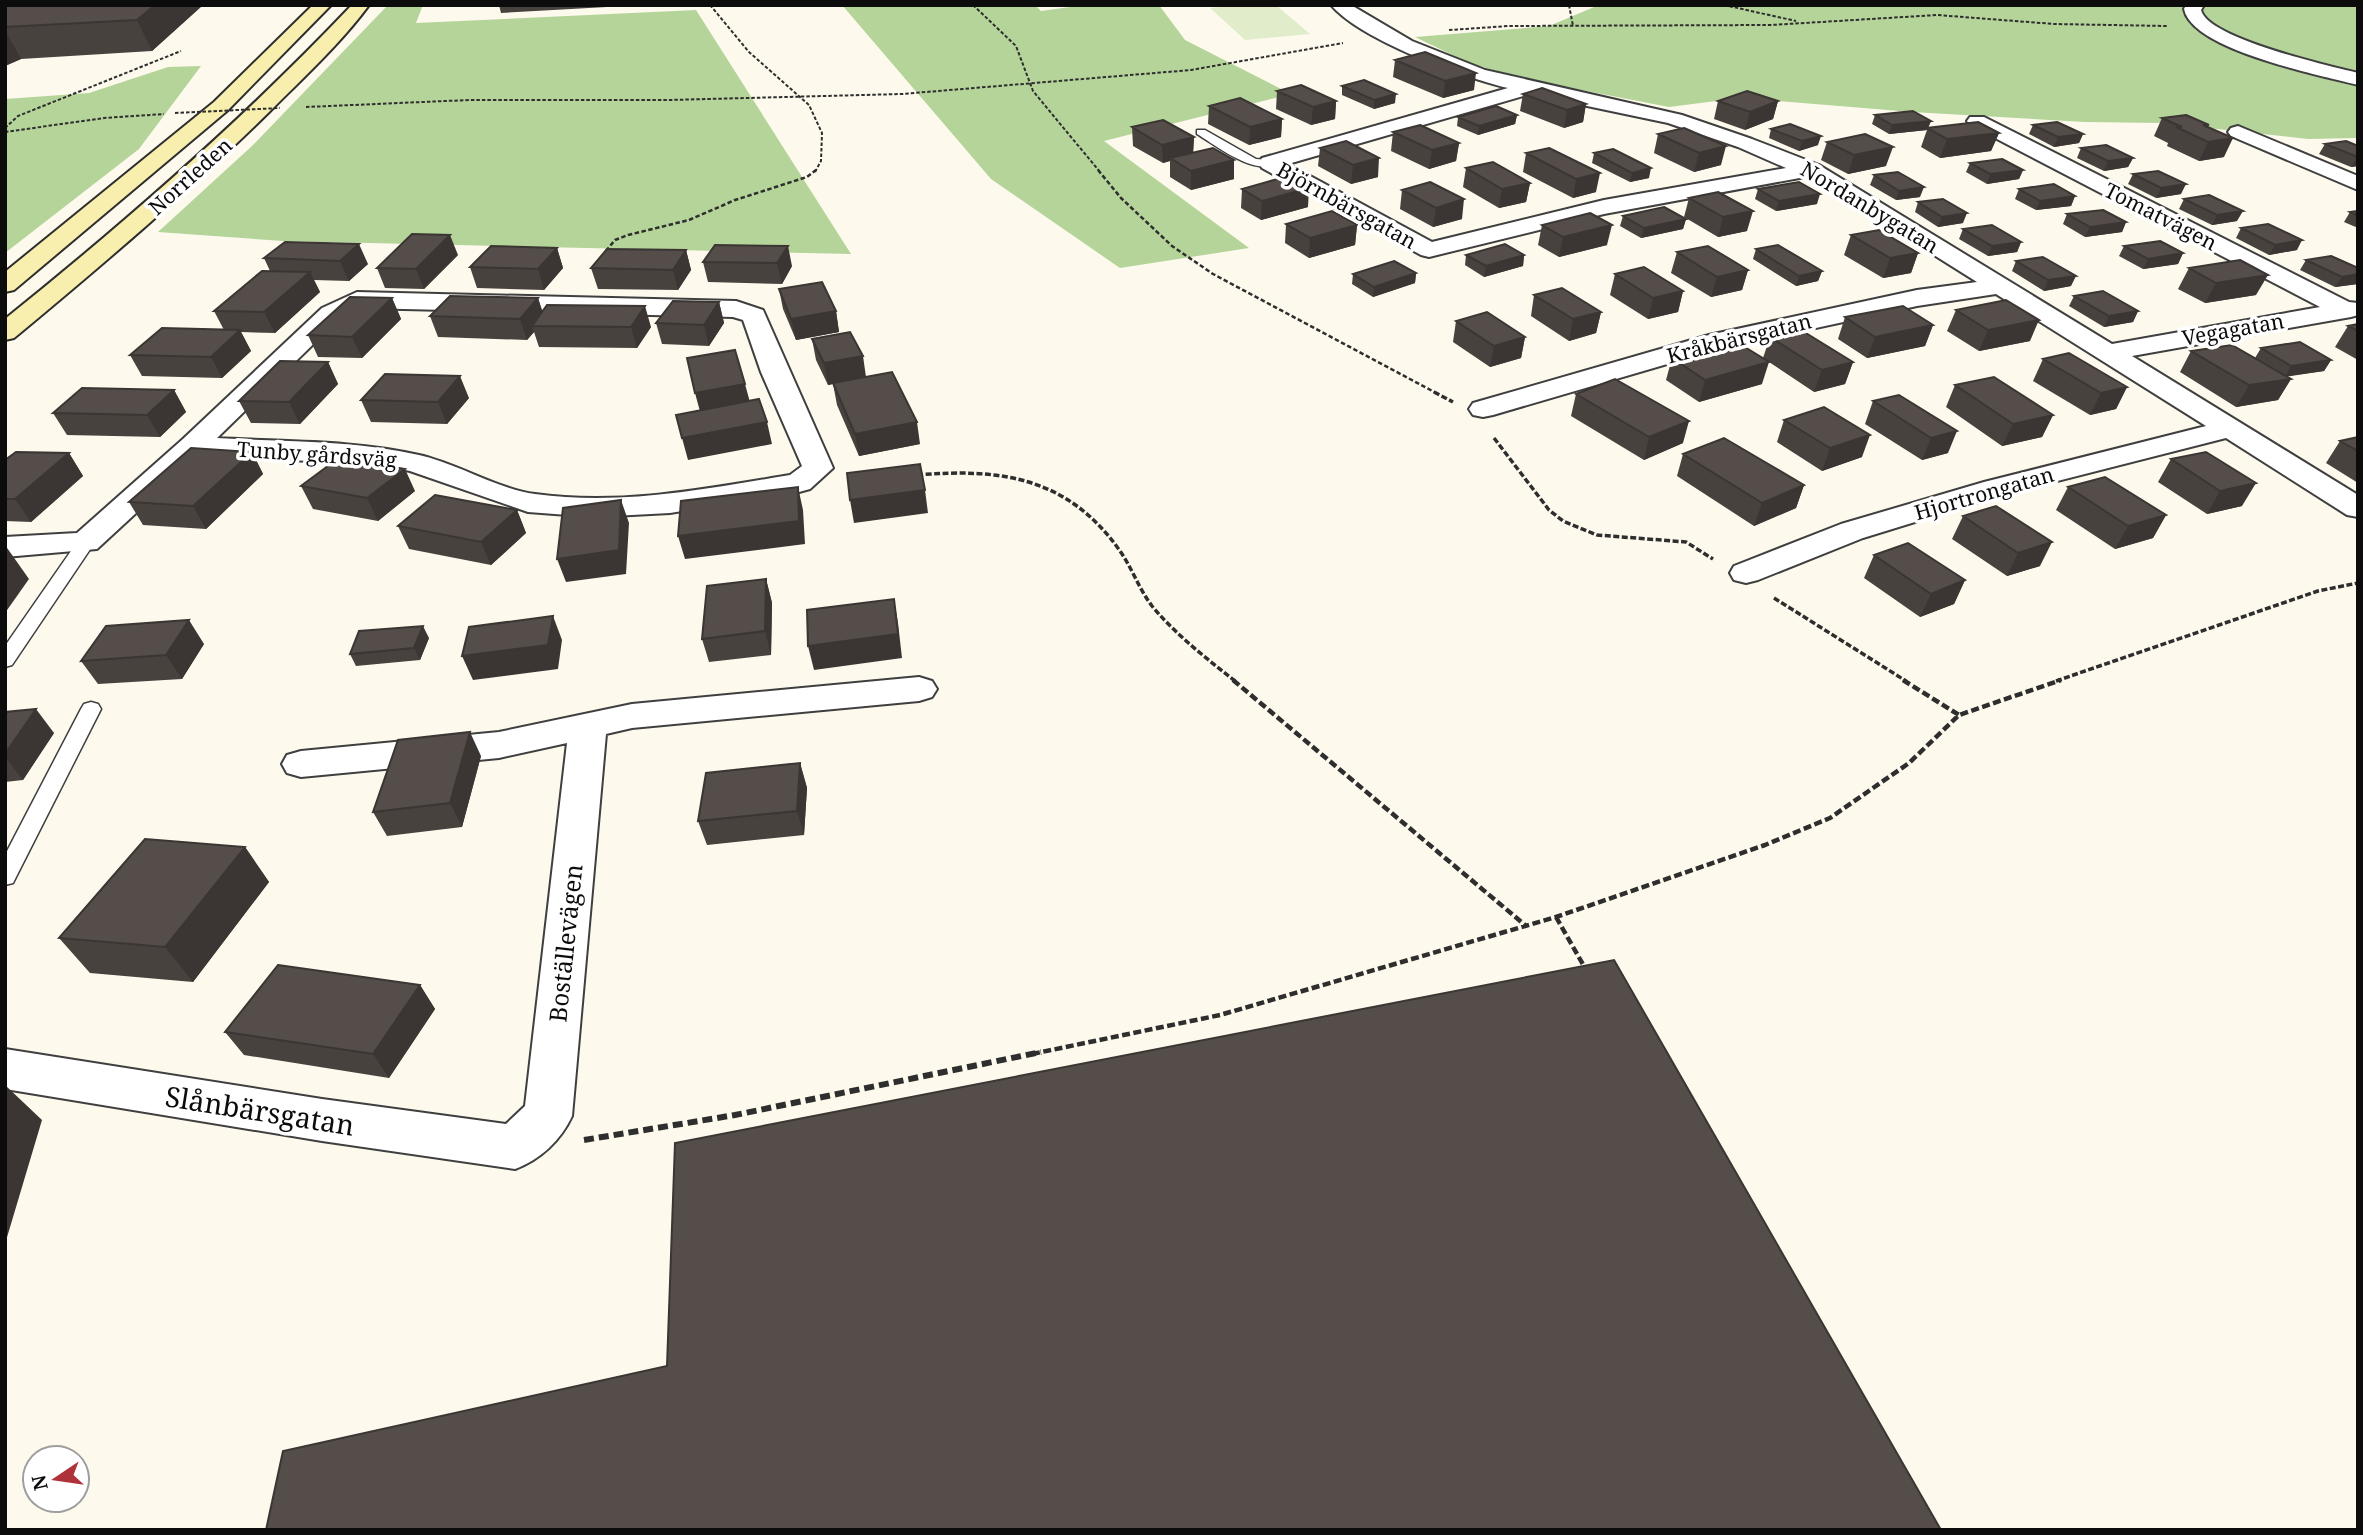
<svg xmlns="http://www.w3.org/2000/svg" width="2363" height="1535" font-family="'Noto Serif',serif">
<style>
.forest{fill:#b5d49a}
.pitch{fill:#e1edca}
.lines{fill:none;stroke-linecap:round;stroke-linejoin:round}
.service-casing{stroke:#3f3f3f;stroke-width:3}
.minor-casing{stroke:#3f3f3f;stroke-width:4}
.secondary-casing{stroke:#2e2e2e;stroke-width:4}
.path-far4{stroke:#2e2e2e;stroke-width:2;stroke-dasharray:3.5 2;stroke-linecap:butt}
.path-far3{stroke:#2e2e2e;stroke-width:2.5;stroke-dasharray:4.5 2.5;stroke-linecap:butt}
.path-far2{stroke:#2e2e2e;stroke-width:3.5;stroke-dasharray:6 2.5;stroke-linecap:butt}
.path-far1{stroke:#2e2e2e;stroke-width:4.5;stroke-dasharray:8 3.5;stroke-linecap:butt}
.path{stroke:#2e2e2e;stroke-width:6;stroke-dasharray:10 5;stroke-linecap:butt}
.service{fill:#fff;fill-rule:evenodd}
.minor{fill:#fff;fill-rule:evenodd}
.secondary{fill:#f8eead;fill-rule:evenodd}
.path-bridge{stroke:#2e2e2e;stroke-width:2;stroke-dasharray:3.5 2;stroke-linecap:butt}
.wall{fill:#48423f}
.shaded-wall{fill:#3b3633}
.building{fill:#544d49;stroke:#3b3633;stroke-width:2}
.labels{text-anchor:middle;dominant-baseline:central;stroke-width:7;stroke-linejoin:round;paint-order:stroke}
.far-street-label{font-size:21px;fill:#0c0c0c;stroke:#fff}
.street-label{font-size:24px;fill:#0c0c0c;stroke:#fff}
.near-street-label{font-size:28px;fill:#0c0c0c;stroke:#fff}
</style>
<rect width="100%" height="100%" fill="#fdfaed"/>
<path class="forest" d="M388,5H423L416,23L696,10L851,254L283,241L158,232L252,146Z
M842,5H1035L1041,11L1085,5H1159L1185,40L1291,94L1104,141L1249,248L1120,268L991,179Z
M1599,5H2358V138L2308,139L2162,123L2084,122L1912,112L1740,98L1669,107L1524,79L1469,63L1415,37L1549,26Z
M201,66L139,149L5,253V99L89,93L168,67Z"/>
<path class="pitch" d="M1239,5H1276L1310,34L1245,40L1210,8Z"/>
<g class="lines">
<defs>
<path id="service" d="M1197,130H1205L1256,159L1270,160L1276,163C1256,177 1215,145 1197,134Z
M86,537L95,542L12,665L5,667V646L80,538Z
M91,702L98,704L101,709L16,877L13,883L5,885V855L81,709L84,704Z"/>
<path id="minor" d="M1331,5H1351L1412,41L1485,70L1682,115L1752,139L1819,165L2112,344L2320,307L1970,125L1967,121L1970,117H1984L2349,302L2358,303V315L2351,317L2132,356L2358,495V517L2347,515L2226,438L2006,494L1863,538L1758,580L1746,583L1734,580L1730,573L1734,566L1841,524L1984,482L2206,426L1996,294L1917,306L1715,350L1493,415L1483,417L1473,415L1469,409L1473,403L1709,335L1917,290L1977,282L1848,201L1805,177L1604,214L1429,257L1421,255L1262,168L1259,163L1262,158L1508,88C1462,77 1361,40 1331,5ZM1530,94L1668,123L1738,147L1786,168L1604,200L1432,242L1288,164Z
M2186,5H2204L2201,10C2207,38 2329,66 2358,73V85C2320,75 2192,50 2184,9Z
M2238,126L2358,176V190L2231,136L2228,132L2231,128Z
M357,292L736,301L763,310L833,468L810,489L799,492L670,513L594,517L528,512L410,471L385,466L200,454L97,549L5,557V537L77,533L183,439L322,308ZM361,308L733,317L743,320L761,372L802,466L790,475C705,489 621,506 535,494C500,490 456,463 419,455C354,440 284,442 217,438L340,318Z
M919,677L932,681L937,689L932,697L919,701L632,728L606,734L572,1116C561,1140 540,1160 515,1169L322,1141L5,1089V1049L322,1099L506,1124L525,1106L567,743L499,758L301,777L287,773L282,764L287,755L301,751L499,732L632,704Z"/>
<path id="secondary" d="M313,5H331L228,110L14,290L5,292V272L214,102Z
M352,5H369C341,43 304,77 270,111C189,191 102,265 14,338L5,340V319C127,221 244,119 352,5Z"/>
</defs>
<use href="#service" class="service-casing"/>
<use href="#minor" class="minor-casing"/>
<use href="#secondary" class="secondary-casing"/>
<path class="path-far4" d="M710,5L749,52L809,105L822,133L821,161L815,172
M973,5L1016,46L1033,91L1100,172
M1569,5L1573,26
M1724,5L1796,21
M1449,30L1508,26L1771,25L1937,15L2054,24L2168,26
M306,107L469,100H669L902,94L1191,70L1343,43
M5,128L18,116L181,51
M5,132L104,118L164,114"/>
<path class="path-far3" d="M1098,170L1121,198L1172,246L1213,274L1438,394
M606,251L615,240L628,235L689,220L735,200L807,177L816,170"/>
<path class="path-far2" d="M1434,392L1453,402
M1494,438L1549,510L1563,521L1597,535L1686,542L1713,559
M917,475C1001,468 1068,477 1120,551C1132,568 1139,589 1152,606C1176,635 1206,658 1235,681
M1774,598L1906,681
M2056,681L2318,591L2358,583"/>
<path class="path-far1" d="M1233,680L1525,925
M1903,680L1959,715
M1556,917L1585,968
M1032,1054L1220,1015L1556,917L1765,845L1830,818L1909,763L1959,715L2061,680"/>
<path class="path" d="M584,1140L735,1115L1041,1052"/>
<use href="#service" class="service"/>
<use href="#minor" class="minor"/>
<use href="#secondary" class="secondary"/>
<path class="path-bridge" d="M175,113L280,108"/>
</g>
<path class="wall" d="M5,5H203L152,51L21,59L5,66Z
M499,5H643L501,13Z
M1395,60L1474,90L1443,98L1393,77Z
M1342,86L1395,103L1374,109L1342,95Z
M1277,91L1336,101L1335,119L1311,125L1276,109Z
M1523,94L1586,104L1583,122L1564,128L1520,111Z
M1718,101H1778L1773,119L1745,130L1714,119Z
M1209,106L1282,119L1281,137L1249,145L1208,124Z
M1517,115L1515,124L1478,135L1457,126L1458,117Z
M1875,115L1931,121L1928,128L1999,133L1991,151L1940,158L1921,147L1927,130L1889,134L1872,124Z
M2162,118L2209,125L2207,127L2224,157L2199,161L2167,146L2168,143L2154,136Z
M2033,125L2083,134L2079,143L2054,147L2029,134Z
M1132,127L1194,137L1193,153L1234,160V179L1191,190L1170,177V161L1163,163L1133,146Z
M1684,128L1721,165L1694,172L1654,153L1658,134Z
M1771,129L1818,145L1799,151L1769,138Z
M1393,132L1459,143L1456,161L1429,169L1391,151Z
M1827,142L1886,166L1848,174L1821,160Z
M2325,144L2358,146V166L2351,167L2319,154Z
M1320,148L1378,177L1351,184L1318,166Z
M1549,148L1596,192L1573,198L1523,172L1526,153Z
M2081,148L2133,158L2128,167L2104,171L2077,158Z
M1594,153L1649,178L1630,182L1592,163Z
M1970,163L2023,170L2019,179L1987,184L1966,172Z
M1466,168L1530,183L1526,202L1499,208L1463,187Z
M2133,174L2181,194L2156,198L2128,184Z
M1874,175L1920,197L1896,200L1870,185Z
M1242,189L1308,207L1261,220L1241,208Z
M1758,189L1817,204L1776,211L1755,199Z
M2019,189L2075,196L2071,206L2036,210L2015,199Z
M1402,190L1462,219L1433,227L1400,209Z
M1689,198L1747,231L1718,237L1684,217Z
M2184,199L2237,221L2212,225L2179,209Z
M1918,202L1963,223L1938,227L1915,212Z
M2358,211V228L2344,222L2350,212Z
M2067,214L2126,222L2122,232L2085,237L2063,224Z
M1623,216L1686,219L1683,229L1641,238L1620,226Z
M1286,224L1357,225L1355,245L1309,258L1285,243Z
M1542,225L1607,245L1559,257L1538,245Z
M2241,228L2297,250L2269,255L2236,238Z
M1963,229L2021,242L2017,252L1988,256L1959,239Z
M1851,235L1918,253L1911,273L1883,278L1844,255Z
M285,242L368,264L349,281L314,280L320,292L275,333L241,332L251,351L222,378L142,376L130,355L224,330L214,311L270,271L264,258Z
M715,245L792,266L782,284L708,282L703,262Z
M2124,246L2183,253L2178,264L2143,269L2119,256Z
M557,248L563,268L544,290L477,288L470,267Z
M1756,249L1822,271L1818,281L1796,286L1753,259Z
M686,250L691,270L678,290L598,289L591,268Z
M1677,252L1748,270L1742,290L1711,297L1671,273Z
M458,255L424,289L385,288L377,268Z
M1466,255H1524L1523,266L1484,277L1465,265Z
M2306,260L2358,268V284L2335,287L2300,270Z
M2016,261L2071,286L2044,291L2012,271Z
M2189,268L2256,295L2205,303L2178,289Z
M1416,273L1415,283L1373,297L1352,284L1353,274Z
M1615,274L1683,291L1678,312L1648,319L1610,295Z
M779,289L836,311L839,332L796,340L783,309Z
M1534,295L1601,312L1596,333L1569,341L1531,316Z
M2074,296L2138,311L2133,322L2104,327L2069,306Z
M392,298L401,319L362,358L318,357L308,335Z
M538,298L542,311L651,327L637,348L539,347L534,332L527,340L438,337L430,316Z
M719,302L724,323L709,346L662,344L656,323Z
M1956,310L2030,341L1979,351L1947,331Z
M1845,317L1933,325L1925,346L1867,358L1838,339Z
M1456,321L1525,337L1521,358L1490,367L1453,342Z
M2358,324V360L2335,347L2348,326Z
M1770,337L1853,362L1845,384L1814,392L1763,358Z
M812,339L866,377L920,444L859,456L837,405L833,384L828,385L816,360Z
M2261,348L2331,360L2324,371L2287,376L2291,379L2278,400L2236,407L2180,372L2191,351L2255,358Z
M1672,358L1762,384L1699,402L1666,380Z
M2043,359L2127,387L2116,409L2090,415L2033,381Z
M328,362L338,384L300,424L251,423L239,401Z
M1955,385L2053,415L2042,437L2002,446L1946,407Z
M174,390L186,412L160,437L67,435L53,413Z
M1576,394L1683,443L1644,460L1571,416Z
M1899,395L1948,453L1922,460L1865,424L1873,401Z
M469,398L447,424L371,422L361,400Z
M1784,420L1862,457L1822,471L1777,442Z
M2358,437V483L2326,463L2340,441Z
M252,452L263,474L206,529L143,525L129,502Z
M69,453L83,476L31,522L5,521V460Z
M1683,454L1804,485L1796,508L1754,526L1677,476Z
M2171,459L2242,506L2207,514L2158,482Z
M301,486L415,491L378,521L313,509Z
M2068,487L2166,515L2153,538L2115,549L2056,510Z
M517,510L526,533L491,565L409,549L398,526Z
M1963,516L2040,566L2007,576L1952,539Z
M1874,555L1965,580L1954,604L1920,617L1864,578Z
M766,579L772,603L771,655L709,662L702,639Z
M429,638L420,660L356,666L350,654Z
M204,644L182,679L98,684L81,661Z
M5,712L54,733L23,780L5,782Z
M481,756L462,827L387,836L373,812Z
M800,763L807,788L804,835L707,845L698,821Z
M245,847L269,882L193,982L90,973L59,938Z
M420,985L435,1009L389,1078L244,1055L225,1032Z"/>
<path class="shaded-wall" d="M155,5H203L152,51L137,20Z
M5,30L21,59L5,66Z
M1476,73L1474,90L1443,98L1445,81Z
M1396,94L1395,103L1374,109V100Z
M1336,101L1335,119L1311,125L1313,107Z
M1778,101L1773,119L1745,130L1750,112Z
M1586,104L1583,122L1564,128L1567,110Z
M1517,115L1515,124L1478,135L1479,126Z
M1282,119L1281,137L1249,145L1250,127Z
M1931,121L1927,130L1889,134L1892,125Z
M1999,133L1991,151L1940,158L1947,139Z
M2083,134L2079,143L2054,147L2058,137Z
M1821,136L1818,145L1799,151L1802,141Z
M1194,137L1193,155L1170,158V161L1163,163L1162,145Z
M2233,138L2224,157L2199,161L2208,142Z
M1459,143L1456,161L1429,169L1432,150Z
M1726,146L1721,165L1694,172L1699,153Z
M1893,147L1886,166L1848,174L1854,155Z
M2358,157V166L2351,167L2357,158Z
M1379,158L1378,177L1351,184L1353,165Z
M2133,158L2128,167L2104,171L2108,161Z
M1234,160V179L1191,190V171Z
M1651,168L1649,178L1630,182L1632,173Z
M2023,170L2019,179L1987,184L1990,174Z
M1600,173L1596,192L1573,198L1576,179Z
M1530,183L1526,202L1499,208L1502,189Z
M2186,184L2181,194L2156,198L2161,188Z
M1924,187L1920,197L1896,200L1899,191Z
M1309,188L1308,207L1261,220L1262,201Z
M1820,194L1817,204L1776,211L1779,201Z
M2075,196L2071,206L2036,210L2040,201Z
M1464,199L1462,219L1433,227L1436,208Z
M1753,211L1747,231L1718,237L1723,217Z
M2243,211L2237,221L2212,225L2217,215Z
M1967,213L1963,223L1938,227L1942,217Z
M1686,219L1683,229L1641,238L1644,228Z
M2126,222L2122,232L2085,237L2090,227Z
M1357,225L1355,245L1309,258L1310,238Z
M1612,225L1607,245L1559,257L1563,237Z
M450,235L458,255L424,289L416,269Z
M2302,240L2297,250L2269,255L2275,245Z
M2021,242L2017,252L1988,256L1992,246Z
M359,244L368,264L349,281L340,261Z
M788,246L792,266L782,284L777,263Z
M557,248L563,268L544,290L538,269Z
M686,250L691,270L678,290L673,270Z
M1918,253L1911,273L1883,278L1890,258Z
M2183,253L2178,264L2143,269L2148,259Z
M1524,255L1523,266L1484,277L1486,266Z
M1748,270L1742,290L1711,297L1717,277Z
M1822,271L1818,281L1796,286L1799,276Z
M310,272L320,292L275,333L264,312Z
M1416,273L1415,283L1373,297L1374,287Z
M2358,274V284L2335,287L2342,277Z
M2268,275L2256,295L2205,303L2216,283Z
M2076,276L2071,286L2044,291L2048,280Z
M1683,291L1678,312L1648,319L1653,298Z
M392,298L401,319L362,358L352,337Z
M538,298L545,319L532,326L534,332L527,340L520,319Z
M719,302L724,323L709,346L704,325Z
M645,306L651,327L637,348L631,327Z
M836,311L839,332L796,340L791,319Z
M2138,311L2133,322L2104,327L2109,316Z
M1601,312L1596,333L1569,341L1573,319Z
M2039,320L2030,341L1979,351L1988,330Z
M1933,325L1925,346L1867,358L1875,337Z
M240,330L251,351L222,378L211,357Z
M1525,337L1521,358L1490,367L1494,346Z
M863,356L866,377L828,385L824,363Z
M2331,360L2324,371L2285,377L2291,366Z
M328,362L338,384L300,424L289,402Z
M1769,362L1762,384L1699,402L1705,380Z
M1853,362L1845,384L1814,392L1822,370Z
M460,376L469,398L447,424L438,402Z
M2291,379L2278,400L2236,407L2249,385Z
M745,384L751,406L701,415L695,393Z
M2127,387L2116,409L2090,415L2101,393Z
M174,390L186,412L160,437L147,415Z
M2053,415L2042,437L2002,446L2013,424Z
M1689,421L1683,443L1644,460L1649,437Z
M767,422L772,444L688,460L682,438Z
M917,422L920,444L859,456L855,434Z
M1957,431L1948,453L1922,460L1931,438Z
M1870,435L1862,457L1822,471L1830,448Z
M252,452L263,474L206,529L193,506Z
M69,453L83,476L31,522L15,499Z
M405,469L415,491L378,521L367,498Z
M2256,483L2242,506L2207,514L2220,491Z
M1804,485L1796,508L1754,526L1762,503Z
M798,487L803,510L805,544L685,559L678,536Z
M925,490L928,513L854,523L850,500Z
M621,500L629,523L626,574L566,582L557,559Z
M517,510L526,533L491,565L481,542Z
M2166,515L2153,538L2115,549L2128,526Z
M2052,542L2040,566L2007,576L2018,553Z
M5,545L29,579L5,613Z
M766,579L772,603L771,655L765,631Z
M1965,580L1954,604L1920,617L1931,594Z
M894,599L898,623L902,658L814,670L808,646Z
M553,616L562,640L558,669L473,680L462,656Z
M189,620L204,644L182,679L166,655Z
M423,626L429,638L420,660L414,648Z
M36,709L54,733L23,780L5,757V754Z
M470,732L481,756L462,827L450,803Z
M800,763L807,788L804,835L797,811Z
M245,847L269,882L193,982L165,947Z
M420,985L435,1009L389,1078L373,1054Z
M5,1085L42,1120L5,1244Z"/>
<path class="building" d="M5,5H155L137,20L5,27Z
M1425,52L1476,73L1445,81L1395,60Z
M1364,80L1396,94L1374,100L1342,86Z
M1301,85L1336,101L1313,107L1277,91Z
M1542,88L1586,104L1567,110L1523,94Z
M1747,91L1778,101L1750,112L1718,101Z
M1240,98L1282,119L1250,127L1209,106Z
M1496,106L1517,115L1479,126L1458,117Z
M1913,111L1931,121L1892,125L1875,115Z
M2186,115L2209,125H2203L2233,138L2208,142L2176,127H2182L2162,118Z
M1163,120L1194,137L1162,145L1132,127Z
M1978,122L1999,133L1947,139L1927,128Z
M2057,122L2083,134L2058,137L2033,125Z
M1790,124L1821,136L1802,141L1771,129Z
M1420,125L1459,143L1432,150L1393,132Z
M1684,128L1726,146L1699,153L1658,134Z
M1865,134L1893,147L1854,155L1827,142Z
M1346,141L1379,158L1353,165L1320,148Z
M2346,141L2358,146V157L2325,144Z
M2106,145L2133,158L2108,161L2081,148Z
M1213,148L1234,160L1191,171L1170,158Z
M1549,148L1600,173L1576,179L1526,153Z
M1613,149L1651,168L1632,173L1594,153Z
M2002,159L2023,170L1990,174L1970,163Z
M1493,162L1530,183L1502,189L1466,168Z
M2158,171L2186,184L2161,188L2133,174Z
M1898,172L1924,187L1899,191L1874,175Z
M1288,176L1309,188L1262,201L1242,189Z
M1430,182L1464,199L1436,208L1402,190Z
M1799,182L1820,194L1779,201L1758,189Z
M2054,184L2075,196L2040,201L2019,189Z
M1718,192L1753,211L1723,217L1689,198Z
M2209,195L2243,211L2217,215L2184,199Z
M1943,199L1967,213L1942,217L1918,202Z
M1664,207L1686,219L1644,228L1623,216Z
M2103,210L2126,222L2090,227L2067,214Z
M1332,211L1357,225L1310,238L1286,224Z
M2358,211V216L2350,212Z
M1590,213L1612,225L1563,237L1542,225Z
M2268,224L2302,240L2275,245L2241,228Z
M1992,225L2021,242L1992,246L1963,229Z
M1879,230L1918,253L1890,258L1851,235Z
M412,234L450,235L416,269L377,268Z
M2160,241L2183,253L2148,259L2124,246Z
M285,242L359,244L340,261L264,258Z
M1505,244L1524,255L1486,266L1466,255Z
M715,245L788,246L777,263L703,262Z
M1778,245L1822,271L1799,276L1756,249Z
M491,246L557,248L538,269L470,267Z
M1708,246L1748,270L1717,277L1677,252Z
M607,249L686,250L673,270L591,268Z
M2331,256L2358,268V274L2342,277L2306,260Z
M2043,257L2076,276L2048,280L2016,261Z
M2240,260L2268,275L2216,283L2189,268Z
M1394,261L1416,273L1374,287L1353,274Z
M1644,267L1683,291L1653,298L1615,274Z
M262,271L310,272L264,312L214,311Z
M822,282L836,311L791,319L779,289Z
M1562,288L1601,312L1573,319L1534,295Z
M2103,291L2138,311L2109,316L2074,296Z
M450,296L538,298L520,319L430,316Z
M350,297L392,298L352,337L308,335Z
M2006,300L2039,320L1988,330L1956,310Z
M673,301L719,302L704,325L656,323Z
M547,305L645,306L631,327L532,326Z
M1903,306L1933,325L1875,337L1845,317Z
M1487,312L1525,337L1494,346L1456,321Z
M2358,324V331L2348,326Z
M162,328L240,330L211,357L130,355Z
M1801,330L1853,362L1822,370L1770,337Z
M850,332L863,356L824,363L812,339Z
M1735,341L1769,362L1705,380L1672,358Z
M2300,342L2331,360L2291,366L2261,348Z
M2232,345L2291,379L2249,385L2191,351Z
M735,350L745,384L695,393L687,358Z
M2069,353L2127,387L2101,393L2043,359Z
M280,361L328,362L289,402L239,401Z
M892,372L917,422L855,434L833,383Z
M385,374L460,376L438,402L361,400Z
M1994,377L2053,415L2013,424L1955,385Z
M1615,379L1689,421L1649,437L1576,394Z
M82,388L174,390L147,415L53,413Z
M1899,395L1957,431L1931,438L1873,401Z
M759,399L767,422L682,438L676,415Z
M1824,407L1870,435L1830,448L1784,420Z
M2358,437V451L2340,441Z
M1724,438L1804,485L1762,503L1683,454Z
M191,448L252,452L193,506L129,502Z
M16,452L69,453L15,499H5V460Z
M2206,452L2256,483L2220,491L2171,459Z
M340,457L405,469L367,498L301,486Z
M920,464L925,490L850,500L847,473Z
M2105,477L2166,515L2128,526L2068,487Z
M798,487L799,521L678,536L681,501Z
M435,495L517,510L481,542L398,526Z
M621,500L619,550L557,559L563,508Z
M1996,506L2052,542L2018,553L1963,516Z
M1908,543L1965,580L1931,594L1874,555Z
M766,579L765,631L702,639L707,586Z
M894,599L898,634L808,646L807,610Z
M553,616L548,645L462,656L469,627Z
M189,620L166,655L81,661L106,626Z
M423,626L414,648L350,654L359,631Z
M36,709L5,754V712Z
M470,732L450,803L373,812L398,740Z
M800,763L797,811L698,821L706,773Z
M145,839L245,847L165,947L59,938Z
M1614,960L1941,1530H266L283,1451L667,1366L675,1143Z
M278,965L420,985L373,1054L225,1032Z"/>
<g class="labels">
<g class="far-street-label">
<text transform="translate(190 176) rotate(-42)">Norrleden</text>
<text transform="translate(1347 205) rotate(29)">Björnbärsgatan</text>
<text transform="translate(1870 207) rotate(31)">Nordanbygatan</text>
<text transform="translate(2161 216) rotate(27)">Tomatvägen</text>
<text transform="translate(2233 329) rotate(-10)">Vegagatan</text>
<text transform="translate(1739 338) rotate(-14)">Kråkbärsgatan</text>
<text transform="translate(317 454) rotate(4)">Tunby gårdsväg</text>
<text transform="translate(1984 493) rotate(-16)">Hjortrongatan</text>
</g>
<g class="street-label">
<text transform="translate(565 943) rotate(-84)">Boställevägen</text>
</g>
<g class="near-street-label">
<text transform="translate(260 1110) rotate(9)">Slånbärsgatan</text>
</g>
</g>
<rect width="2363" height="1535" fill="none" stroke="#0c0c0c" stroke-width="14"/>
<g transform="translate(56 1479) rotate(257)"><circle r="33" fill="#ffffff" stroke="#9e9e9e" stroke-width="2"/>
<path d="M0-5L12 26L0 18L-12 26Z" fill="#af3139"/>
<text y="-10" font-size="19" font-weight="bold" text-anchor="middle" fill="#0c0c0c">N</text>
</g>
</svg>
